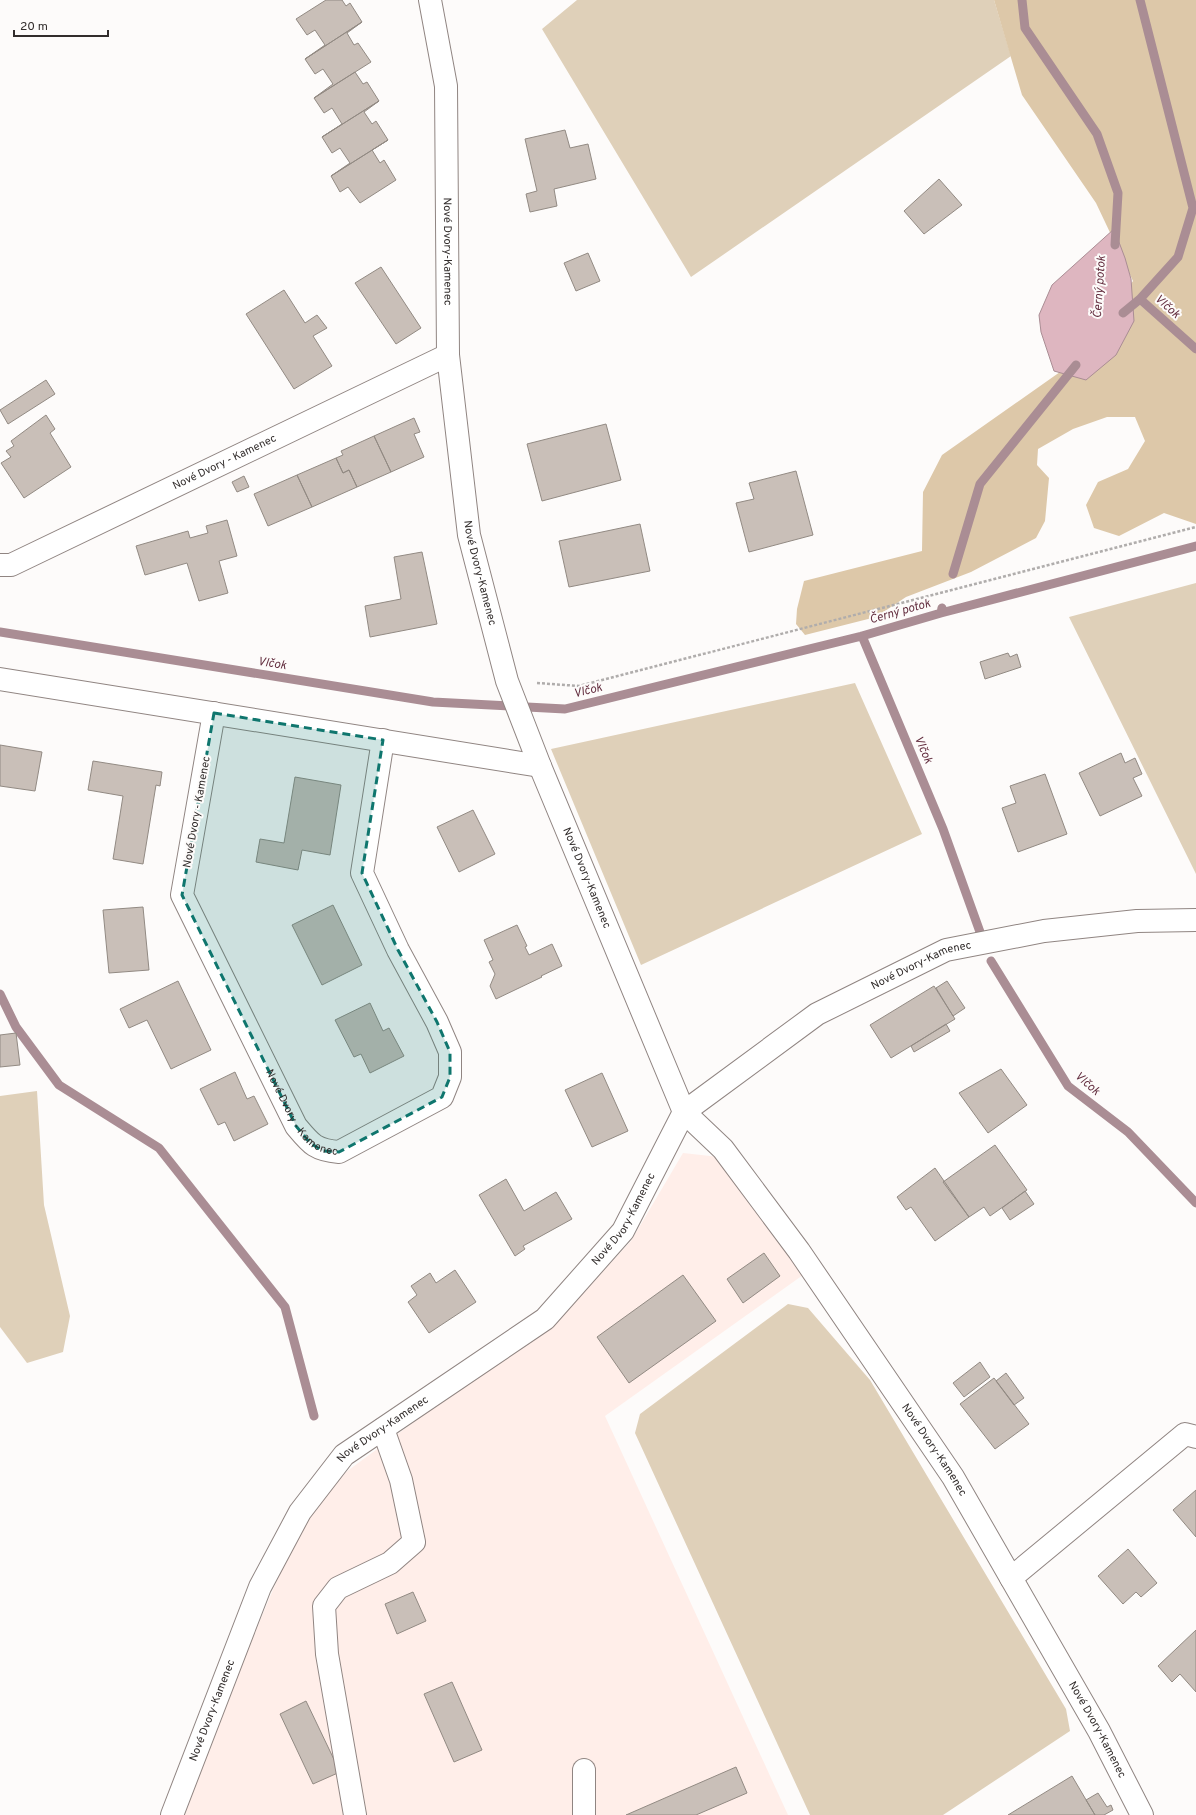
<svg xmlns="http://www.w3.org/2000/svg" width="1196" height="1815" font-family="Overpass,sans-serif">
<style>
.built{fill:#ffeee9}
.green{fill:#dfd0b9}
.forest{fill:#ddc8a9}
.water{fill:#deb6c0;stroke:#aa8d94}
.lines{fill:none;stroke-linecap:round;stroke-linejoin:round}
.stream{stroke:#aa8d94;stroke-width:9}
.building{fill:#c9bfb8;stroke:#928a83}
.minor-casing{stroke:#908582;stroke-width:24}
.path{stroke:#b0adac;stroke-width:2.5;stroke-dasharray:3 2;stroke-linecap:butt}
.minor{stroke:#fff;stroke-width:22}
.marked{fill:#0f766e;fill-opacity:0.2;stroke:#0f766e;stroke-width:3;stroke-dasharray:8 5;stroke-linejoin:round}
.labels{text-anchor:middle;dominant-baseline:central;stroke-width:4;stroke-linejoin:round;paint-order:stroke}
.street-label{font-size:11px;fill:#322d2c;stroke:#fdfbfa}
.water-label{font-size:12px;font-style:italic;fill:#632e3f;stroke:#fdfbfa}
</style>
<rect width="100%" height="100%" fill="#fdfbfa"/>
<path class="built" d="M683,1153L719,1157L803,1275L605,1416L788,1815H178L299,1528L346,1472L570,1307L631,1241Z"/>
<path class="green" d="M577,0H994L1011,56L691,277L542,29Z
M1196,583V874L1069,617Z
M855,683L922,834L641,965L551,749Z
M37,1091L44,1205L70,1316L63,1352L27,1363L0,1327V1096Z
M788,1304L808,1308L870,1380L1066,1709L1070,1731L943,1815H810L635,1433L640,1414Z"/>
<path class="forest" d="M994,0H1196V524L1164,513L1119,536L1094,528L1086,505L1098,482L1128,469L1145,441L1135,417H1107L1073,429L1038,449L1037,465L1049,478L1045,521L1036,538L971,572L906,597L876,617L805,635L796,624L797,609L804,581L922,551L923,492L942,455L1077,360L1133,281L1096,203L1022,95Z"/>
<path class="water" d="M1114,229L1125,258L1131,279L1134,321L1116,355L1086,380L1054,371L1041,332L1039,315L1052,285Z"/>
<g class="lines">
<path class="stream" d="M1022,0L1025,28L1097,134L1118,193L1115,245
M1140,299L1196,349
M1123,313L1140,299L1178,257L1193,208L1140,0
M953,574L980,484L1076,365
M941,613L1196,546
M0,632L433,702L565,709L862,636L941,613L942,608
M862,636L943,829L980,932
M991,961L1068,1086L1128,1132L1196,1203
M0,994L16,1027L59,1085L159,1148L285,1307L314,1416"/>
</g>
<path class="building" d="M326,0H342L346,6L350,3L362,22L305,59L325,45L315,30L307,35L296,19Z
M362,22L347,33L354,45L358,43L371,62L314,98L333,84L323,69L315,74L305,59Z
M355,72L363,84L367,82L379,101L322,137L342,124L332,108L324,113L314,98Z
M379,101L364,112L372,124L376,121L388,140L331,176L350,163L340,148L332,153L322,137Z
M565,130L570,148L588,144L596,179L554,189L557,206L530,212L526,194L537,191L525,139Z
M388,140L372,150L380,163L384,160L396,180L360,203L348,187L340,192L331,176Z
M939,179L962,205L924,234L904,211Z
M588,253L600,281L576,291L564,263Z
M381,267L421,328L396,344L355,283Z
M284,290L305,323L317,315L327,328L313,336L332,366L294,389L246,314Z
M46,380L55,394L8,424L0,410Z
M46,415L55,429L50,433L71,467L24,498L1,463L11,457L6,451L14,446L11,441Z
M414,418L420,432L414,434L424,457L391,472L374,436Z
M606,424L621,480L542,501L527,444Z
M374,436L391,472L357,487L349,470L343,473L336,458L343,455L341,451Z
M336,458L343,473L349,470L357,487L312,507L297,475Z
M796,471L813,535L749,552L736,503L754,499L749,483Z
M297,475L312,507L268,526L254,494Z
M244,476L249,487L237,492L232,482Z
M227,520L237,556L219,561L228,593L199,601L187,563L145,575L136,546L188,531L190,538L208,533L206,526Z
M640,524L650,571L569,587L559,541Z
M422,552L437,624L370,637L365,606L401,599L394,557Z
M1008,653L1010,657L1017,654L1021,667L985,679L980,662Z
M0,745L42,752L35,791L0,786Z
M1121,753L1125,763L1135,758L1142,774L1133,778L1142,796L1100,816L1079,773Z
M93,761L162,772L160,786L156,785L143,864L113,859L123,796L88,790Z
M1045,774L1067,834L1018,852L1002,808L1016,803L1010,786Z
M295,777L341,785L330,855L302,850L298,870L256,862L260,839L284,843Z
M473,810L495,854L459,872L437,827Z
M333,905L362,965L322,985L292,925Z
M143,907L149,970L109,973L103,910Z
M517,925L527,946L525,947L529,955L552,944L562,966L541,976L542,977L496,999L490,986L495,974L489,962L493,960L484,940Z
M178,981L211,1050L171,1069L147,1020L129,1028L120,1009Z
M947,981L965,1008L953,1016L936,988Z
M934,986L955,1019L891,1058L870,1025Z
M370,1003L383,1031L389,1028L404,1056L370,1073L361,1054L354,1057L335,1020Z
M946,1024L950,1031L914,1052L911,1046Z
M16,1033L20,1065L0,1067V1035Z
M1001,1069L1027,1105L988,1133L959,1093Z
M235,1072L247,1099L254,1096L268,1124L234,1141L225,1122L218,1125L200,1089Z
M602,1073L628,1131L592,1147L565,1090Z
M995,1145L1027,1190L990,1216L984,1207L969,1217L943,1182Z
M935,1168L969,1217L935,1241L911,1207L906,1210L897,1197Z
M506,1179L524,1211L556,1192L572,1219L523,1246L525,1249L515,1256L479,1195Z
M1025,1191L1034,1204L1010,1220L1002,1208Z
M764,1253L780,1276L743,1303L727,1279Z
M455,1270L476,1302L429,1333L408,1302L417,1295L411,1286L430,1273L436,1283Z
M683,1275L716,1321L629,1383L597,1337Z
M980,1362L990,1377L964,1397L953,1383Z
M1006,1373L1024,1398L1014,1405L996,1381Z
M994,1378L1029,1424L995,1449L960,1404Z
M1196,1490V1537L1173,1510Z
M1128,1549L1157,1583L1141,1597L1136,1592L1123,1604L1098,1576Z
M413,1592L426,1621L397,1634L385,1604Z
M1196,1630V1692L1180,1674L1172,1682L1158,1666Z
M452,1682L482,1750L454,1762L424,1694Z
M306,1701L340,1772L313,1784L280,1714Z
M736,1767L747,1793L696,1815H626Z
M1072,1776L1095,1815H1008Z
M1098,1793L1107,1807L1111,1805L1113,1810L1104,1815H1095L1086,1800Z"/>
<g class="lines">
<defs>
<g id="minor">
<path id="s1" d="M430,0L446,86L448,355L469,535L507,681L540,766L684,1112L723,1149L799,1251L953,1477L1099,1731L1142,1815"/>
<path id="s2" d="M0,565H11L448,355"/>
<path d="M0,679L540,766"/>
<path id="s3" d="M214,713L182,895L296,1126C311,1144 315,1150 339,1152L442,1097L450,1077V1052L437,1022L398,950L362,873L383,740"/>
<path d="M1011,1578L1185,1434L1196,1437"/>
<path id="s4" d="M172,1815L260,1587L300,1512L344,1455L545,1319L623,1231L684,1112L817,1014L946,950L1044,931L1137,921L1196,920"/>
<path d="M355,1815L327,1654L324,1606L338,1588L390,1563L414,1542L401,1480L383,1429"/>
<path d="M584,1815V1770"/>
</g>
</defs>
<use href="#minor" class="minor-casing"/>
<path class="path" d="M537,683L579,686L1196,527"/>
<use href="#minor" class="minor"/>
</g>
<path class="marked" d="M214,713L383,740L362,873L398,950L437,1022L450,1052V1077L442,1097L339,1152L323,1151L310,1143L296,1126L182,895Z"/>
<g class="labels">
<g class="street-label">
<text stroke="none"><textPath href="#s1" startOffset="253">Nové Dvory-Kamenec</textPath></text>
<text stroke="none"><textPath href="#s2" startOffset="248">Nové Dvory - Kamenec</textPath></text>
<text stroke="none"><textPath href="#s1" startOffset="577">Nové Dvory-Kamenec</textPath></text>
<text transform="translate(197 812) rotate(-80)">Nové Dvory - Kamenec</text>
<text stroke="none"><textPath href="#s1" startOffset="901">Nové Dvory-Kamenec</textPath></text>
<text stroke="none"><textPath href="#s4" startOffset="1176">Nové Dvory-Kamenec</textPath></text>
<text stroke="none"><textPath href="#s3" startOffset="437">Nové Dvory - Kamenec</textPath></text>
<text stroke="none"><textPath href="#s4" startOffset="772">Nové Dvory-Kamenec</textPath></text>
<text stroke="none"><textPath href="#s4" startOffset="448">Nové Dvory-Kamenec</textPath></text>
<text stroke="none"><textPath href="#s1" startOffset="1576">Nové Dvory-Kamenec</textPath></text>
<text stroke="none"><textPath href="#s4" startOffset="112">Nové Dvory-Kamenec</textPath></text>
<text stroke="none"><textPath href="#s1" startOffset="1900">Nové Dvory-Kamenec</textPath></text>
</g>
<g class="water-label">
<text transform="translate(1100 287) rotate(-86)">Černý potok</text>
<text transform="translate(1167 307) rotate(42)">Vlčok</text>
<text transform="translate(900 612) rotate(-16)">Černý potok</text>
<text transform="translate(272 664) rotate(9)">Vlčok</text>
<text transform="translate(588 691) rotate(-14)">Vlčok</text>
<text transform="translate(923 750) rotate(67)">Vlčok</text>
<text transform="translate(1087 1084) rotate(41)">Vlčok</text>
</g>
</g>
<path d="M14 30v6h94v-6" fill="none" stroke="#322d2c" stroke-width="2"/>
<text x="20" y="30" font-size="12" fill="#322d2c" stroke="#fdfbfa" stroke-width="3" paint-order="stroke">20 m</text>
</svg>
